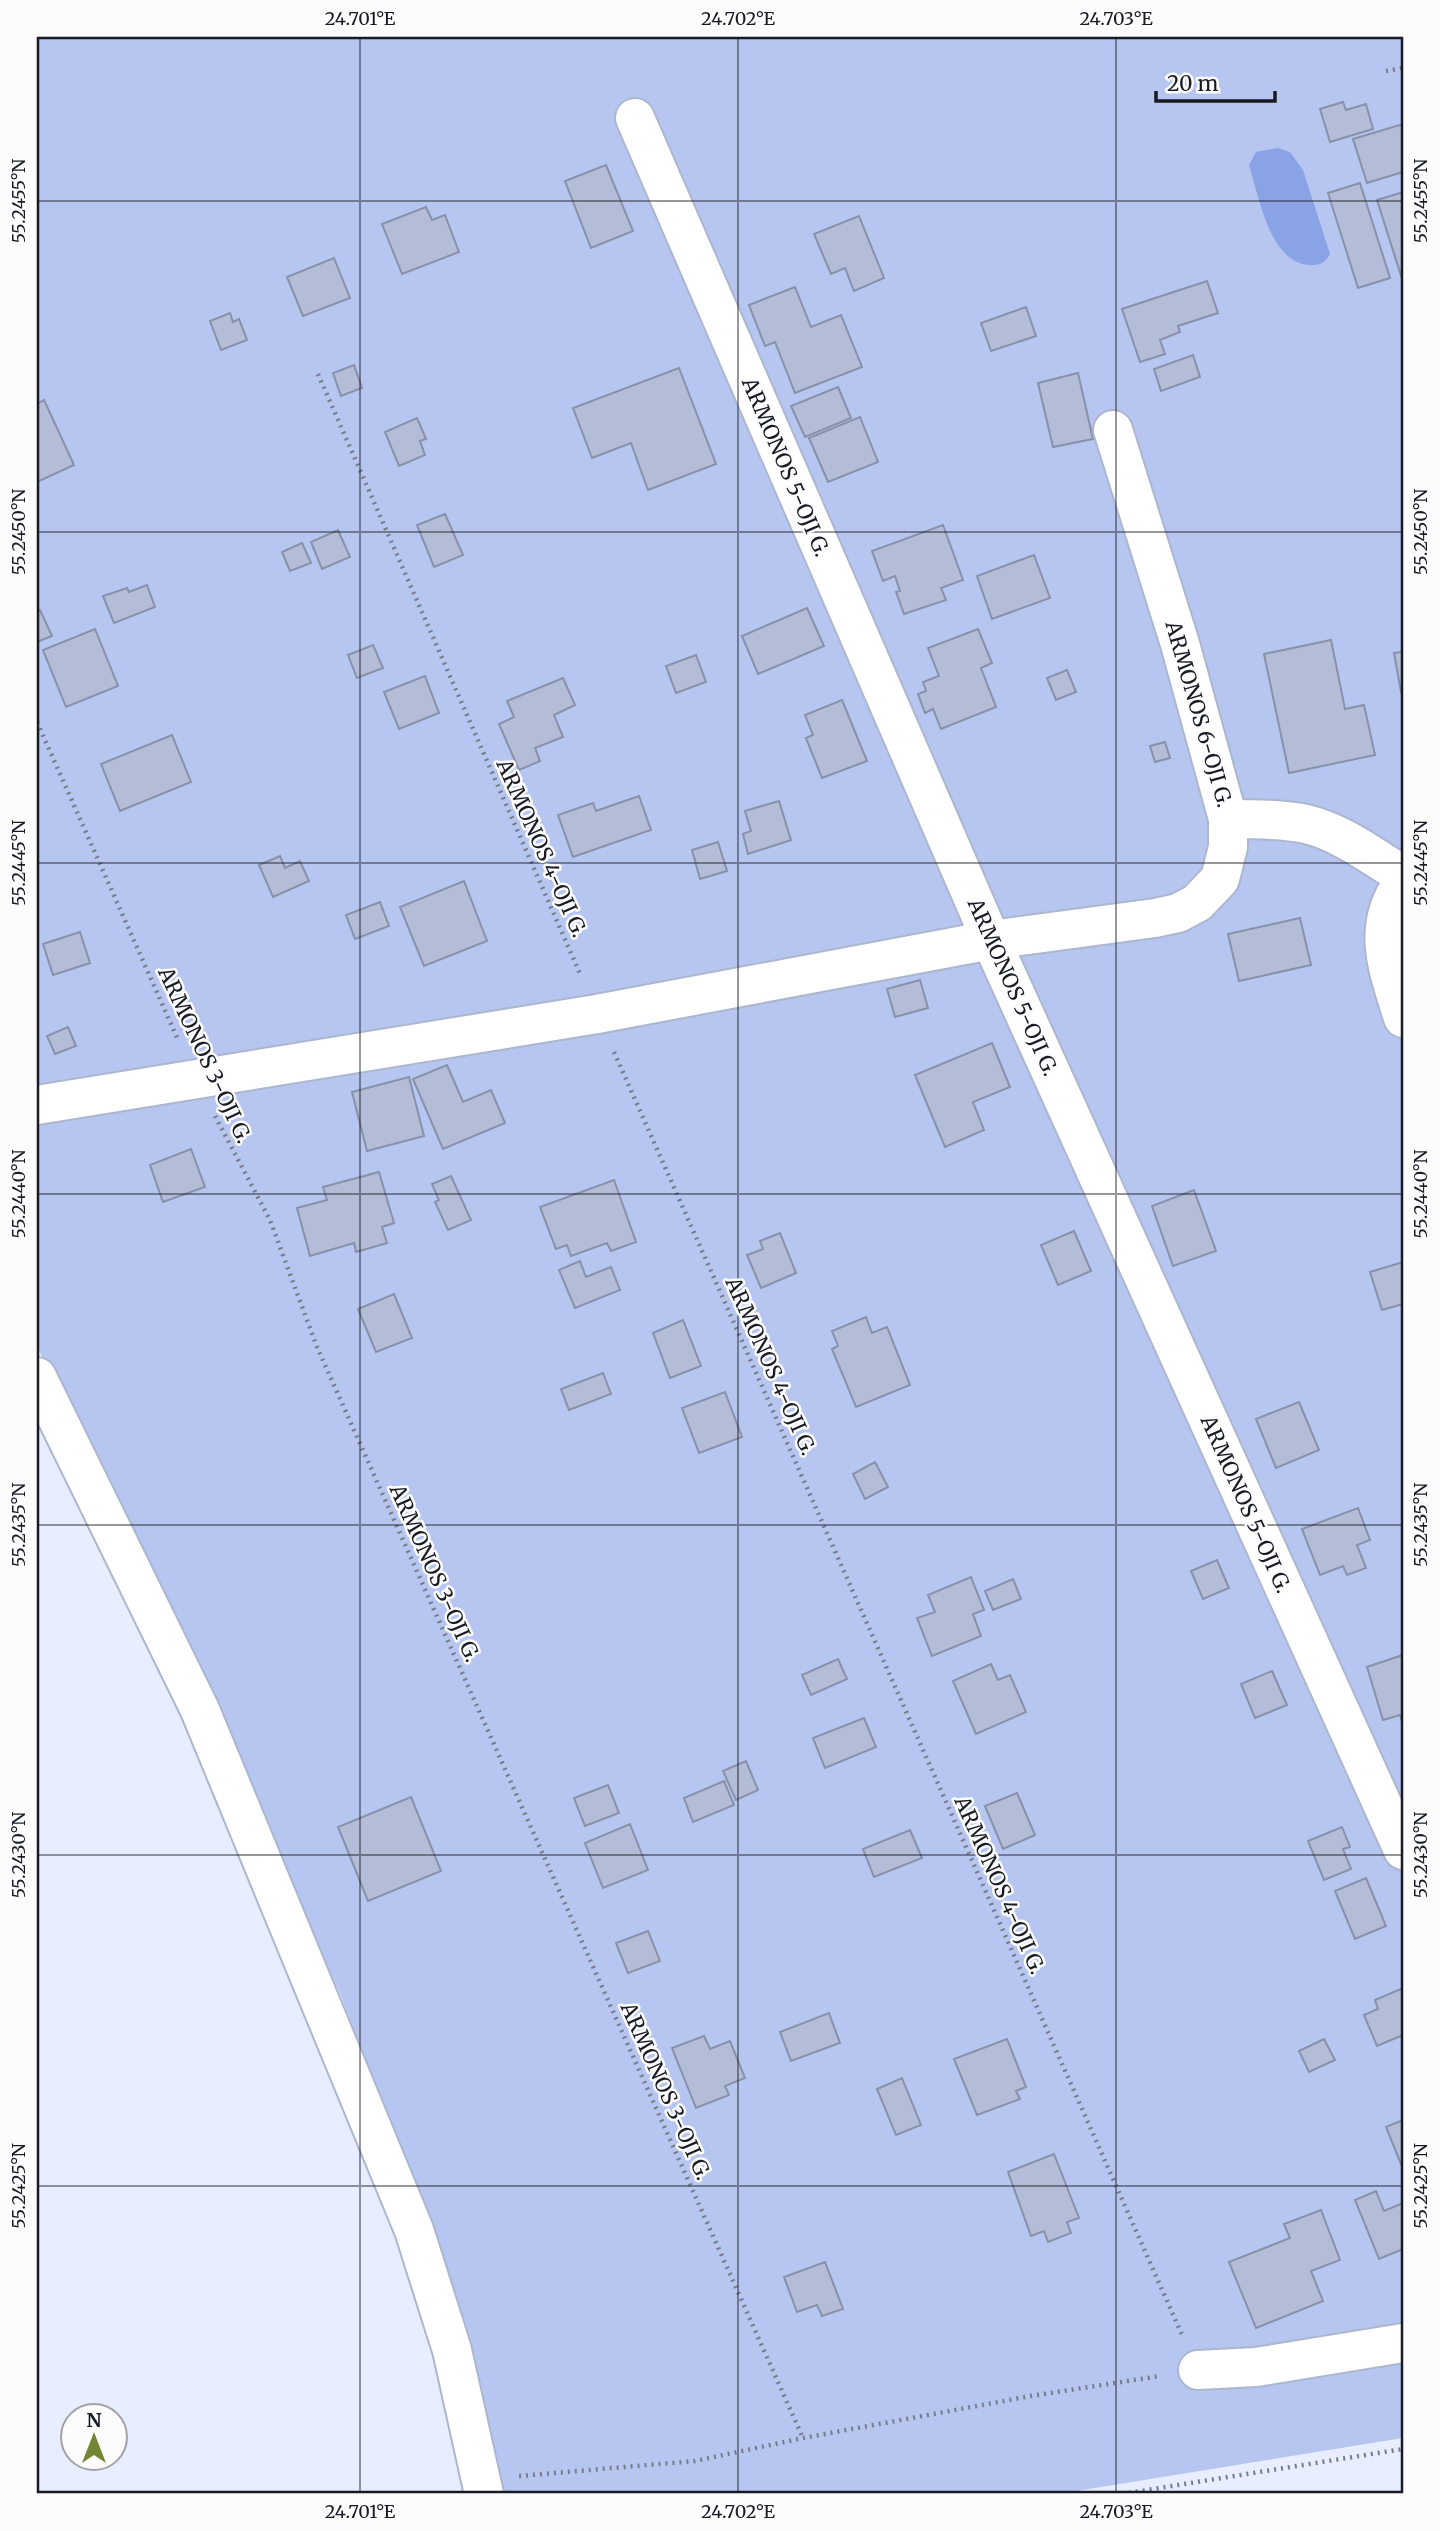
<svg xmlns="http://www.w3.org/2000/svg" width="1440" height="2531" font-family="Merriweather,serif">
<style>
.green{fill:#b6c6f1}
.water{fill:#8aa2e6}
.building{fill:#b4bdd7;stroke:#8791a9;stroke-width:2}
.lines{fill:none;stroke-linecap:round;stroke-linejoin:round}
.street-casing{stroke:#acb6cf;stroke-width:42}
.path{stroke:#787c89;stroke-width:4.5;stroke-dasharray:2 5;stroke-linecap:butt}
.street{stroke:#fff;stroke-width:38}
.ticks{fill:none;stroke:#181b24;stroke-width:2;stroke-opacity:0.45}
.labels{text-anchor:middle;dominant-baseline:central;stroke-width:5;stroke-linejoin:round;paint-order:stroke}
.street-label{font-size:21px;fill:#181b24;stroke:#fcfcfc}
.neatline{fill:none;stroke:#181b24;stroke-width:2.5}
.ticks-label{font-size:18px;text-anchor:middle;fill:#181b24}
</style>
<rect width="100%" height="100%" fill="#e8eeff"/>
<path class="green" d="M37,37H1403V2438L1058,2494H500L443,2262L341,1996L195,1671L37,1346Z"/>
<path class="water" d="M1278,148L1290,152L1303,170L1330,254C1326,261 1322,265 1313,265C1270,267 1259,196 1249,165L1256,152Z"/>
<path class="building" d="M1343,102L1346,110L1366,104L1373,129L1330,142L1320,109Z
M1403,124V172L1367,183L1353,139Z
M606,165L633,231L591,248L565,181Z
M1360,183L1390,278L1358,288L1328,193Z
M1403,192V282L1377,200Z
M426,207L432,220L445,215L459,252L402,274L382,224Z
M859,216L884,278L854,291L845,268L831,274L814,234Z
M334,258L350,298L303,316L287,277Z
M1207,281L1218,313L1178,326L1180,332L1160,340L1165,354L1140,362L1122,309Z
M795,287L811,327L841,315L862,367L795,393L775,342L765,346L749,305Z
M1026,307L1036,336L991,351L981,323Z
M230,313L233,322L239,319L247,340L221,350L210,321Z
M1193,355L1200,377L1161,391L1154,369Z
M354,365L362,388L341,396L333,373Z
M679,368L716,464L648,490L631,443L592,458L573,408Z
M1078,373L1093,439L1053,447L1038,383Z
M838,387L851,418L805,437L791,406Z
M44,400L74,465L37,482V404Z
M860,417L878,462L828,482L809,438Z
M417,418L426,439L420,441L425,455L399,466L385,432Z
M445,514L463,555L434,567L417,525Z
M943,525L963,580L941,588L946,600L904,614L896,592L900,591L895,576L883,581L872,551Z
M338,530L350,557L322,569L311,542Z
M302,543L311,563L290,571L282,552Z
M1034,555L1050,598L992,619L977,576Z
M147,585L155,607L114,623L103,596L127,588L129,592Z
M807,608L824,646L758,674L742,636Z
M40,610L52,636L37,642V611Z
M95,629L118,686L66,707L43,650Z
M978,629L992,663L981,668L996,707L941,729L933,709L925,713L918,694L926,691L923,682L939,676L928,648Z
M1331,640L1345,709L1364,705L1375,755L1289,773L1264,654Z
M373,645L383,668L357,678L348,655Z
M1403,652V691L1401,692L1394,653Z
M696,655L706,682L676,693L666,666Z
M1067,670L1076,692L1056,700L1047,678Z
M425,676L439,713L399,729L384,692Z
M563,678L575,705L554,715L563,737L535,748L540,761L519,770L499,724L514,717L507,701Z
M842,700L867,761L822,778L806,738L813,735L805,715Z
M172,735L191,782L120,811L101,764Z
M1165,742L1170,758L1155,762L1150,746Z
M639,796L651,830L573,857L558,815L593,803L596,811Z
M779,801L791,840L748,854L743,834L751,831L745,811Z
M718,842L727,871L700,879L692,850Z
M280,856L285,868L300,861L309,881L273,897L259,865Z
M464,881L487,941L424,966L400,907Z
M380,902L389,926L355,939L346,915Z
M1300,918L1311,965L1239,981L1228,934Z
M80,932L90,963L53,975L43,944Z
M920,980L928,1008L895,1017L887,989Z
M68,1027L76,1046L55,1054L47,1036Z
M992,1043L1010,1087L973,1102L984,1130L945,1147L915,1075Z
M447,1065L463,1102L491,1090L505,1123L443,1149L413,1079Z
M409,1077L424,1136L367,1151L352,1092Z
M191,1149L205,1187L163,1202L150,1165Z
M379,1172L394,1223L382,1227L387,1243L356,1252L354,1243L310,1256L297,1208L327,1200L323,1187Z
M451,1176L471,1220L448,1230L435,1202L439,1200L432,1184Z
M614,1180L636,1242L611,1251L607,1243L571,1256L567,1245L556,1249L540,1207Z
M1194,1190L1216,1251L1173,1266L1152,1206Z
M1074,1231L1091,1271L1058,1285L1041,1245Z
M780,1233L796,1273L761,1288L747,1255L763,1249L760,1241Z
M580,1261L586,1277L611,1267L620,1290L575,1308L559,1270Z
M1403,1262V1304L1382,1310L1370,1272Z
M394,1294L412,1338L376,1352L358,1309Z
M866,1317L872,1333L887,1327L910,1385L856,1407L832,1349L838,1346L832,1331Z
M683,1320L701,1366L670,1378L653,1333Z
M603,1373L611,1394L569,1410L561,1389Z
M725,1392L742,1437L699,1453L682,1408Z
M1299,1402L1319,1450L1276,1468L1256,1419Z
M875,1462L888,1487L865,1499L853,1474Z
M1358,1508L1370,1540L1357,1545L1366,1568L1347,1575L1343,1566L1320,1575L1302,1529Z
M1217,1560L1229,1588L1203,1599L1191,1571Z
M971,1577L984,1610L973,1614L981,1636L932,1656L917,1618L935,1612L928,1595Z
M1013,1579L1021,1599L993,1610L985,1591Z
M1403,1655V1726L1400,1715L1383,1720L1367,1667Z
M838,1659L847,1679L811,1695L802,1675Z
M991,1664L998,1680L1010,1675L1026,1712L976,1734L953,1681Z
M1272,1671L1287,1705L1255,1718L1241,1684Z
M864,1718L876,1747L825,1768L813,1738Z
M746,1761L758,1790L736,1800L723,1771Z
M724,1781L734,1805L693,1822L684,1798Z
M608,1785L619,1813L585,1826L574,1798Z
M1017,1793L1035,1835L1003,1849L985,1806Z
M411,1797L441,1871L368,1901L338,1827Z
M630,1824L648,1870L603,1888L585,1843Z
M1342,1827L1350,1847L1343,1849L1351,1869L1324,1880L1308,1841Z
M910,1830L922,1858L874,1877L863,1849Z
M1366,1878L1386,1926L1355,1939L1335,1891Z
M648,1931L660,1961L628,1973L616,1943Z
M1403,1988V2035L1377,2046L1364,2015L1378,2009L1375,2000Z
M829,2013L840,2043L791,2061L780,2032Z
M704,2036L710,2049L730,2041L745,2078L725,2086L729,2095L696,2108L672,2048Z
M1007,2039L1026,2087L1016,2091L1020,2099L977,2115L954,2059Z
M1324,2039L1335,2060L1309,2072L1299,2051Z
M902,2078L921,2125L896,2135L877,2089Z
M1403,2120V2163L1401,2164L1386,2127Z
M1054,2154L1079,2218L1067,2222L1071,2233L1048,2242L1044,2231L1031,2236L1008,2172Z
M1376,2191L1384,2211L1403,2203V2249L1379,2259L1355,2200Z
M1321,2210L1340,2260L1311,2271L1323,2301L1256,2328L1229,2262L1290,2238L1284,2224Z
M825,2262L843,2309L822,2316L817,2305L797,2312L784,2277Z"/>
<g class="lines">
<defs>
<path id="street" d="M635,118L991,940L1403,1850
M1113,430L1180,644L1228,819C1254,820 1280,818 1306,824C1341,832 1373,857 1403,875
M1403,882C1370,928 1388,969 1403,1018
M37,1105L597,1014L991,940L1155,918L1178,913L1197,903L1220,879L1228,847V819
M37,1377L200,1710L414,2230L452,2350L484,2494
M1198,2370L1256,2367L1403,2343"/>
</defs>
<use href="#street" class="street-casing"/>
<path class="path" d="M1386,71L1403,68
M318,374L581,976
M37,722L179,1042
M614,1052L1183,2337
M215,1116L270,1220L317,1347L803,2438
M519,2476L695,2461L803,2438L1031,2396L1160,2376
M1122,2494L1403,2449"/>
<use href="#street" class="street"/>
</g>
<path class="ticks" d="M360,37V2494M738,37V2494M1116,37V2494M37,201H1403M37,532H1403M37,863H1403M37,1194H1403M37,1525H1403M37,1855H1403M37,2186H1403"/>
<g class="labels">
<g class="street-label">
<text transform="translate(786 467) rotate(67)">ARMONOS 5-OJI G.</text>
<text transform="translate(1199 714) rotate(74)">ARMONOS 6-OJI G.</text>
<text transform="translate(542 848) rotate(66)">ARMONOS 4-OJI G.</text>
<text transform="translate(1013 987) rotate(66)">ARMONOS 5-OJI G.</text>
<text transform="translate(205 1055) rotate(65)">ARMONOS 3-OJI G.</text>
<text transform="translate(771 1366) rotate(66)">ARMONOS 4-OJI G.</text>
<text transform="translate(1246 1504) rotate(66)">ARMONOS 5-OJI G.</text>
<text transform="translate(435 1573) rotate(66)">ARMONOS 3-OJI G.</text>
<text transform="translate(1000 1885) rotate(66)">ARMONOS 4-OJI G.</text>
<text transform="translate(666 2091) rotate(66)">ARMONOS 3-OJI G.</text>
</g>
</g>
<rect width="1440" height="2531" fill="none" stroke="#fcfcfc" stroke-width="77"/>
<g transform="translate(94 2437)"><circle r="33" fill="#fcfcfc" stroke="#a1a2a6" stroke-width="2"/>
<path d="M0-5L12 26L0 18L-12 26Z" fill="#758533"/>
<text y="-10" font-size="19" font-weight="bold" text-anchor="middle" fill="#181b24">N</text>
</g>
<path d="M1156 91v10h119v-10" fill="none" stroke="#181b24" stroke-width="3.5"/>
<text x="1167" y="91" font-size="21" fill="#181b24" stroke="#fcfcfc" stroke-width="5" paint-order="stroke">20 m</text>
<rect x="38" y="38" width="1364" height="2454" class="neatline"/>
<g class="ticks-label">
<text x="360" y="25">24.701°E</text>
<text x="738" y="25">24.702°E</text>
<text x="1116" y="25">24.703°E</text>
<text transform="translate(19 201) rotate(-90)" y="6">55.2455°N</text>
<text transform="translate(1421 201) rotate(-90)" y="6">55.2455°N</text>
<text transform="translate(19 532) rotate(-90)" y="6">55.2450°N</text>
<text transform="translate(1421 532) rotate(-90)" y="6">55.2450°N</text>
<text transform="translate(19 863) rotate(-90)" y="6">55.2445°N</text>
<text transform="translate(1421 863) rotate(-90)" y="6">55.2445°N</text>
<text transform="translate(19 1194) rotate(-90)" y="6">55.2440°N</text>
<text transform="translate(1421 1194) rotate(-90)" y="6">55.2440°N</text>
<text transform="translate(19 1525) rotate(-90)" y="6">55.2435°N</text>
<text transform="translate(1421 1525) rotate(-90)" y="6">55.2435°N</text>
<text transform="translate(19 1855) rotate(-90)" y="6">55.2430°N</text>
<text transform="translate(1421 1855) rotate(-90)" y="6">55.2430°N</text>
<text transform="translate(19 2186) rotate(-90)" y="6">55.2425°N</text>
<text transform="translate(1421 2186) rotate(-90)" y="6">55.2425°N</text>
<text x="360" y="2518">24.701°E</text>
<text x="738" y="2518">24.702°E</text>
<text x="1116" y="2518">24.703°E</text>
</g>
</svg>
